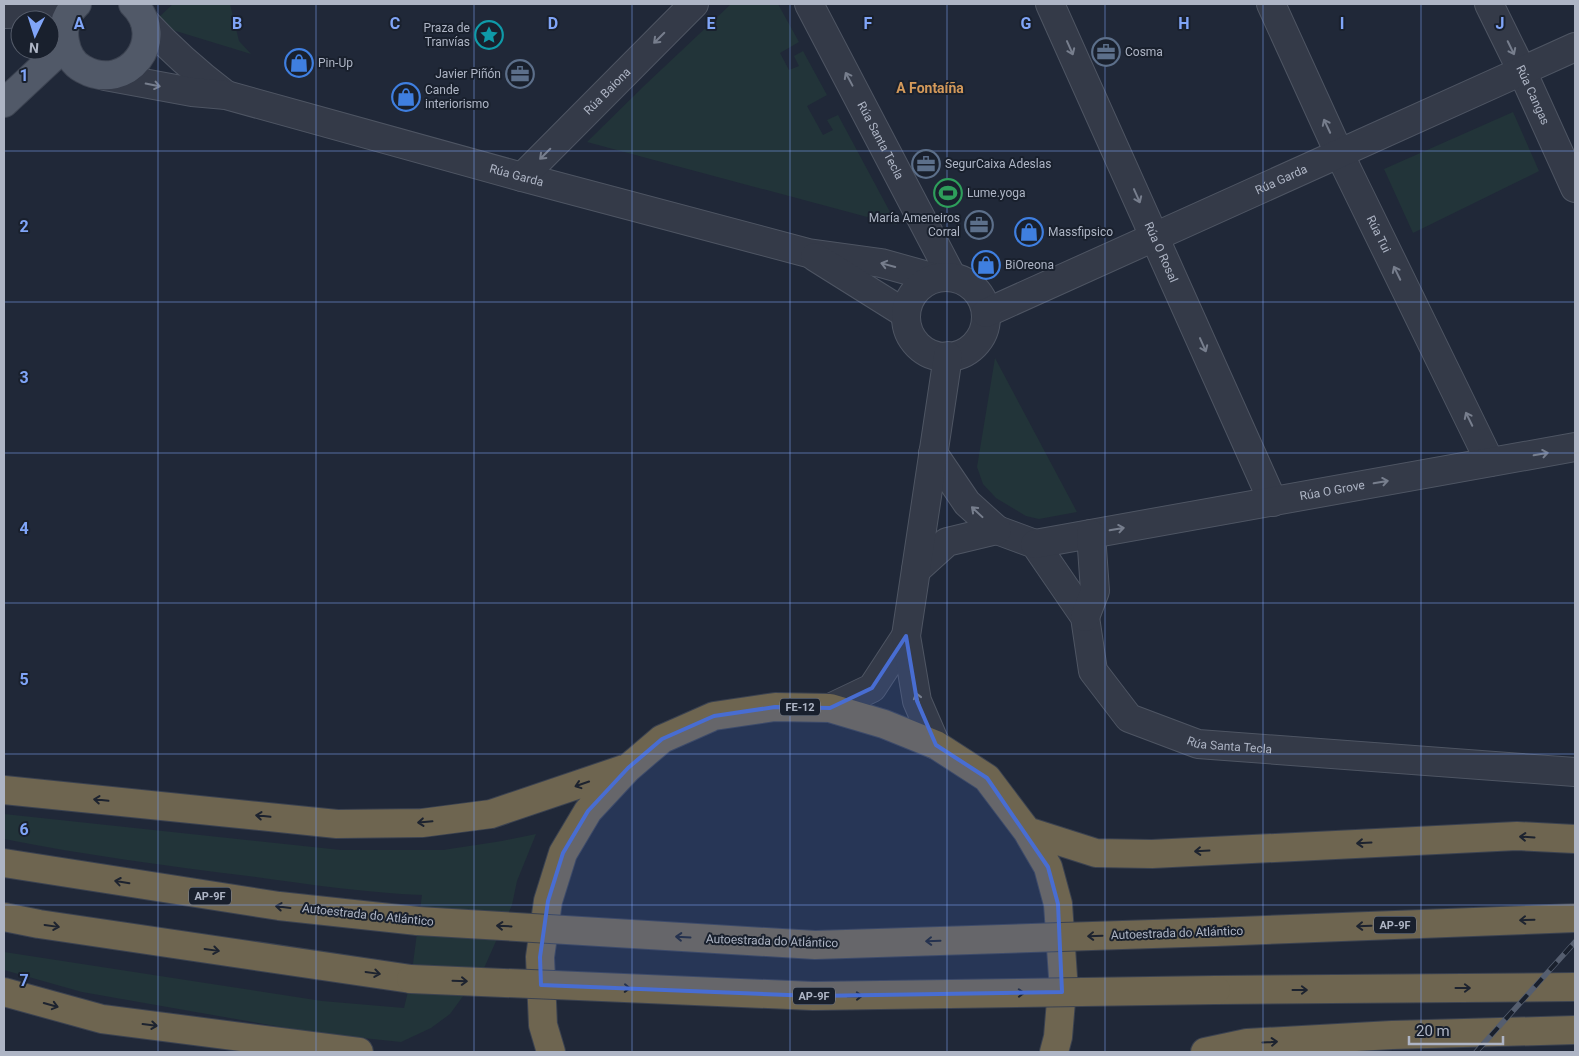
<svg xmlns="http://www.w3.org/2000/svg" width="1579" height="1056" font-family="Roboto,sans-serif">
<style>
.green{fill:#223439}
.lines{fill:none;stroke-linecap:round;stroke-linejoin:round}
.minor-casing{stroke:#4e5563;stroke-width:30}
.major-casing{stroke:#3d4452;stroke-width:30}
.highway-casing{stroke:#3b4250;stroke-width:30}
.minor{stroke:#343a48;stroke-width:28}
.major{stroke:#515968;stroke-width:28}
.highway{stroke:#6e6550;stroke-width:28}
.rail-casing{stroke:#555e6f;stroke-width:5.5}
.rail{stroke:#19202d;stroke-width:4;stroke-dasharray:11;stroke-linecap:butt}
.highway-bridge-casing{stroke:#3b4250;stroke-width:30;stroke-linecap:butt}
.highway-bridge{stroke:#6e6550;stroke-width:28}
.oneway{stroke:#777e8d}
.oneway2{stroke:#1d232f}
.marked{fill:#486dd2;fill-opacity:0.2;stroke:#486dd2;stroke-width:4;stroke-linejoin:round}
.grid{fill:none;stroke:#80a5f8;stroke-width:1;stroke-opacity:0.55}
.labels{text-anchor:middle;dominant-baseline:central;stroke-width:4;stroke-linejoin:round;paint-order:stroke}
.shield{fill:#19202d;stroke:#818897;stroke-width:1}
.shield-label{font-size:11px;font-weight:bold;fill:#aeb5c5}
.poi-label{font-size:12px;fill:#aeb5c5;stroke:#19202d;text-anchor:start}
.street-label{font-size:12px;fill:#aeb5c5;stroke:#19202d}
.neighbourhood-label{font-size:14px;font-weight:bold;fill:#d3995a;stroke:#19202d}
.grid-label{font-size:16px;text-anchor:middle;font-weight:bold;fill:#80a5f8;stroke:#19202d;stroke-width:4;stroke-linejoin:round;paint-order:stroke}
</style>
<rect width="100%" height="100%" fill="#202838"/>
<path class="green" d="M173,4H230L239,41L251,54L166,28L159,17Z
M731,4H778L799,42L780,53L789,70L799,66L794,56L803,51L827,95L807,106L823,135L833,130L827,120L838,115L897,225L587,142L645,85Z
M1513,112L1539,171L1413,233L1384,169Z
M995,358L1077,512L1039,519L1026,516L996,498L983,484L977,467Z
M4,814L341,850H443L502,841L536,834L517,881L512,905L485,966L450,1014L431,1028L401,1042L315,1033L82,992L4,970V952L322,1001L404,1008L411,979L422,895C364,893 306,884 248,876C166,866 85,855 4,839Z"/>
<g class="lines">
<defs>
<g id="minor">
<path id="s1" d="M809,4L952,277"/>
<path id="s2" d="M1050,4L1273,502"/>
<path id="s3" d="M1271,4L1339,153L1490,462"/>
<path id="s4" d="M1489,4L1522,71L1575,188"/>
<path d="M4,14L42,13L72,9"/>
<path d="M145,22C170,49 197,73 226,95"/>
<path id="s5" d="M105,76L192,92L226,95L522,177L808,253L881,263L935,278"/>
<path id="s6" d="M522,177L694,4"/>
<path d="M815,257L906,314"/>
<circle cx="946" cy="317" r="40"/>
<path id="s7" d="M986,313L1575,47"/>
<path id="s8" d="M997,530L1035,544L1085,617L1093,671L1129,718L1198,744L1575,772"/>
<path id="s9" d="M1035,544L1575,447"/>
<path d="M916,570L947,542L997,530L967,503L933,453"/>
<path d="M1085,617L1095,591L1091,534"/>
<path d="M830,708L872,688L906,636"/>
<path d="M936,745L917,701L906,636L948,356"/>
</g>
<path id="major" d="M77,4C66,14 62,27 65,42C67,53 73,64 83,69C127,94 169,39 133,4
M4,103L65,46"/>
<path id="highway" d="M4,790L337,824L422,823L491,814L624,769
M1027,831L1096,853L1152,854L1517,836L1575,839
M4,863L279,906L418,921
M4,917L39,924L411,979
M1214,932L1575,918
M1216,990L1575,987
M4,992L102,1019L359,1052
M551,1052L543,1025L540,957L548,901L563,853L588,811L628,768L662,739L714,716L775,707L830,708L884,724L936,745L987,778L1027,831L1048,867L1058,904L1063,977L1058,1037L1054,1052
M1205,1052L1247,1043L1392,1035L1575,1030"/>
</defs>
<use href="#minor" class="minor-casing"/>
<use href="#major" class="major-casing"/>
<use href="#highway" class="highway-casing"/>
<use href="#minor" class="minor"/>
<use href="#major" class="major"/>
<use href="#highway" class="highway"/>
<defs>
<path id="rail" d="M1476,1052L1575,942"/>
</defs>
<use href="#rail" class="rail-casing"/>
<use href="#rail" class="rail"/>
<defs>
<path id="highway-bridge" d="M418,921L815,945L1214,932
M411,979L813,996L1216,990"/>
</defs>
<use href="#highway-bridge" class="highway-bridge-casing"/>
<use href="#highway-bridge" class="highway-bridge"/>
</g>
<defs><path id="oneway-shaft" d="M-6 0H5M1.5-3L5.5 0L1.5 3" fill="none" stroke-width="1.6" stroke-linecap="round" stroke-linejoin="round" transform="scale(1.25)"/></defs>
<g class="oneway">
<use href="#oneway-shaft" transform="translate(659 38) rotate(135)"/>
<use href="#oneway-shaft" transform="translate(1070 48) rotate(66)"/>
<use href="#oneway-shaft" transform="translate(1511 48) rotate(64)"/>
<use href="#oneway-shaft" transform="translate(849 79) rotate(-118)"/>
<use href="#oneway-shaft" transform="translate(153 85) rotate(11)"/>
<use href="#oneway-shaft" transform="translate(1327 126) rotate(-115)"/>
<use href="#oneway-shaft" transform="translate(545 154) rotate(135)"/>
<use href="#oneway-shaft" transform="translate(1137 196) rotate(66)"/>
<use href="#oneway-shaft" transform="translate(888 265) rotate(-165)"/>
<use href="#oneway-shaft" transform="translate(1397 273) rotate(-116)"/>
<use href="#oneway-shaft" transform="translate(1203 345) rotate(66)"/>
<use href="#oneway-shaft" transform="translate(1469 419) rotate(-116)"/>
<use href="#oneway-shaft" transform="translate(1541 454) rotate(-10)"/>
<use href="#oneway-shaft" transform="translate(1381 482) rotate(-10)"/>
<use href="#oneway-shaft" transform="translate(977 512) rotate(-137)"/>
<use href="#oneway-shaft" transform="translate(1117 529) rotate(-10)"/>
<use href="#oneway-shaft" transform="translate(918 700) rotate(-106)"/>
</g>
<g class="oneway2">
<use href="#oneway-shaft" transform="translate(582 784) rotate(161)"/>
<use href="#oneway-shaft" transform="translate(101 800) rotate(-174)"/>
<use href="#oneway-shaft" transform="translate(263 816) rotate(-174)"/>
<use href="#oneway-shaft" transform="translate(425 822) rotate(175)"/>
<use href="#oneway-shaft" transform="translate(1527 837) rotate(-177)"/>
<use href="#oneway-shaft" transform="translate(1364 843) rotate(177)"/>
<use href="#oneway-shaft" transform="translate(1202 851) rotate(177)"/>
<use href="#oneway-shaft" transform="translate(122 882) rotate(-171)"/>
<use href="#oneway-shaft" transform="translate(283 907) rotate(-173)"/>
<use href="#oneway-shaft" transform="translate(1527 920) rotate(178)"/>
<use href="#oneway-shaft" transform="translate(52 926) rotate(8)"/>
<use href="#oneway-shaft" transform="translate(504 926) rotate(-177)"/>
<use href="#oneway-shaft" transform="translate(1364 926) rotate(178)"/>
<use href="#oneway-shaft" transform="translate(1095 936) rotate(178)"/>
<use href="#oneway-shaft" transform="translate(683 937) rotate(-177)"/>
<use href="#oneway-shaft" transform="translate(933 941) rotate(178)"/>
<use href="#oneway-shaft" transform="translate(212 950) rotate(8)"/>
<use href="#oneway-shaft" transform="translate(373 973) rotate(8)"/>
<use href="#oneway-shaft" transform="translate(460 981) rotate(2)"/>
<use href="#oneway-shaft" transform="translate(623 988) rotate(2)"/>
<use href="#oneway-shaft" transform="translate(1463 988)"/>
<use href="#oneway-shaft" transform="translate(1300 990)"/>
<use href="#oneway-shaft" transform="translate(1017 993) rotate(-1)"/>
<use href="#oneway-shaft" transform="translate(855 996) rotate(-1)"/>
<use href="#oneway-shaft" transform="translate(51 1005) rotate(16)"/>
<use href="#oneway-shaft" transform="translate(150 1025) rotate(7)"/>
<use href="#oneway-shaft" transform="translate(1270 1042) rotate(-3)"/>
</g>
<path class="marked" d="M906,636L917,701L936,745L987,778L1048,867L1058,904L1062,992L813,996L541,985L540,957L548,901L563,853L588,811L628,768L662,739L714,716L775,707L830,708L872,688Z"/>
<path class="grid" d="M158,4V1052M316,4V1052M474,4V1052M632,4V1052M790,4V1052M947,4V1052M1105,4V1052M1263,4V1052M1421,4V1052M4,151H1575M4,302H1575M4,453H1575M4,603H1575M4,754H1575M4,905H1575"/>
<defs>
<symbol id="sight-ring" viewBox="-11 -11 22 22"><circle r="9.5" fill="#19202d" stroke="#0f9aa8" stroke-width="1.5"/><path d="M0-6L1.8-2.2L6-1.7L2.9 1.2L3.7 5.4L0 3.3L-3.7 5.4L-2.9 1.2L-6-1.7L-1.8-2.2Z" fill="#0f9aa8"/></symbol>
<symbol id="office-ring" viewBox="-11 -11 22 22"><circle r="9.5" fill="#19202d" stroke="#5c6f8a" stroke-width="1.5"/><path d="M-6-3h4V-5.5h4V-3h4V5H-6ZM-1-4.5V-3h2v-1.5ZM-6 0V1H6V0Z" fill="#5c6f8a"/></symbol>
<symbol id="shop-ring" viewBox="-11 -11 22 22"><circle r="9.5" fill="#19202d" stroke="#3f7fe0" stroke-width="1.5"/><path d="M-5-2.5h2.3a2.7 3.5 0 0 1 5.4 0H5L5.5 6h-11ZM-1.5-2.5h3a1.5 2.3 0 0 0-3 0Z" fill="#3f7fe0"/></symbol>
<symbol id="stadium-ring" viewBox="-11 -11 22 22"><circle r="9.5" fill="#19202d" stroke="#2e9e5b" stroke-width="1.5"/><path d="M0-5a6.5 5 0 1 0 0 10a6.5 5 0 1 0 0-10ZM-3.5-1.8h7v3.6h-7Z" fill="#2e9e5b"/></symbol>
</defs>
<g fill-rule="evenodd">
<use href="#sight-ring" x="473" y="19" width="32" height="32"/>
<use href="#office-ring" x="1090" y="36" width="32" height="32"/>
<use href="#shop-ring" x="283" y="47" width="32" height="32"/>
<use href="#office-ring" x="504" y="58" width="32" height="32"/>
<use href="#shop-ring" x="390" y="81" width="32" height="32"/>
<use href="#office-ring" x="910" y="148" width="32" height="32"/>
<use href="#stadium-ring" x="932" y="177" width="32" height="32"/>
<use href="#office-ring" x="963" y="209" width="32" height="32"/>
<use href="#shop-ring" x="1013" y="216" width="32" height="32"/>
<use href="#shop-ring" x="970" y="249" width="32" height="32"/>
</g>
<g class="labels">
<g class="shield">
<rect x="780" y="698.5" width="40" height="17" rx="4"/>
<rect x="189" y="887.5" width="42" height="17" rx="4"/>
<rect x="1374" y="916.5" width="42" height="17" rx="4"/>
<rect x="793" y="987.5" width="42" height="17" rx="4"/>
</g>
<g class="shield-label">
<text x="800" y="707">FE-12</text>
<text x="210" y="896">AP-9F</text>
<text x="1395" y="925">AP-9F</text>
<text x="814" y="996">AP-9F</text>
</g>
<g class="poi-label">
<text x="470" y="28" text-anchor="end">Praza de<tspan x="470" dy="14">Tranvías</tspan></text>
<text x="1125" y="52">Cosma</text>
<text x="318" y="63">Pin-Up</text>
<text x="501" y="74" text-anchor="end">Javier Piñón</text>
<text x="425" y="90">Cande<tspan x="425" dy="14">interiorismo</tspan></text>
<text x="945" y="164">SegurCaixa Adeslas</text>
<text x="967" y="193">Lume.yoga</text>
<text x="960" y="218" text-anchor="end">María Ameneiros<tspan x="960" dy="14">Corral</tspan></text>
<text x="1048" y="232">Massfipsico</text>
<text x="1005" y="265">BiOreona</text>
</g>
<g class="street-label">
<text stroke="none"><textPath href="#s6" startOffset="121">Rúa Baiona</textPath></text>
<text stroke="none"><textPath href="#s4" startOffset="101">Rúa Cangas</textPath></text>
<text stroke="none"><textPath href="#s1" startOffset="154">Rúa Santa Tecla</textPath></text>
<text stroke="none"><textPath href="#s5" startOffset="424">Rúa Garda</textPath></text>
<text stroke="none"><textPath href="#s7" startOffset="324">Rúa Garda</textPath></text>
<text stroke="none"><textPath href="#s3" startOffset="254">Rúa Tui</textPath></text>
<text stroke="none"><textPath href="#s2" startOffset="272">Rúa O Rosal</textPath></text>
<text stroke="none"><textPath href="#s9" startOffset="302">Rúa O Grove</textPath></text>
<text stroke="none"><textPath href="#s8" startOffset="348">Rúa Santa Tecla</textPath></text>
<text transform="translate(368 915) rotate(6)">Autoestrada do Atlántico</text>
<text transform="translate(1177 933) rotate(-2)">Autoestrada do Atlántico</text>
<text transform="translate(772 941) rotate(2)">Autoestrada do Atlántico</text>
</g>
<g class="neighbourhood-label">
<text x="930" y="88">A Fontaíña</text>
</g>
</g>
<g class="grid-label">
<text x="79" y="29">A</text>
<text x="237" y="29">B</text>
<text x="395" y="29">C</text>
<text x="553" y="29">D</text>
<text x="711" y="29">E</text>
<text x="868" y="29">F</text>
<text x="1026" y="29">G</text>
<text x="1184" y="29">H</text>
<text x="1342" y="29">I</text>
<text x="1500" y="29">J</text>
<text x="24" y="81">1</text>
<text x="24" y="232">2</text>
<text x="24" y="383">3</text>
<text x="24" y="534">4</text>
<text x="24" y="685">5</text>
<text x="24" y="835">6</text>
<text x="24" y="986">7</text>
</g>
<rect width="1579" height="1056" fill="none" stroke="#aeb5c5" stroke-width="10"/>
<g transform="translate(35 35) rotate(184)"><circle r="24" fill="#19202d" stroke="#555c6a"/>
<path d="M0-4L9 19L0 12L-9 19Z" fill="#80a5f8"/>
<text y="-8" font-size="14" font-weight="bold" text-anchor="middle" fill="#aeb5c5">N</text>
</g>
<path d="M1409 1036v8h94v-8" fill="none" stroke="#aeb5c5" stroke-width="2.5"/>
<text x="1416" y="1036" font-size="15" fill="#aeb5c5" stroke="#19202d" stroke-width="4" paint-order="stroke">20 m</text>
</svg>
